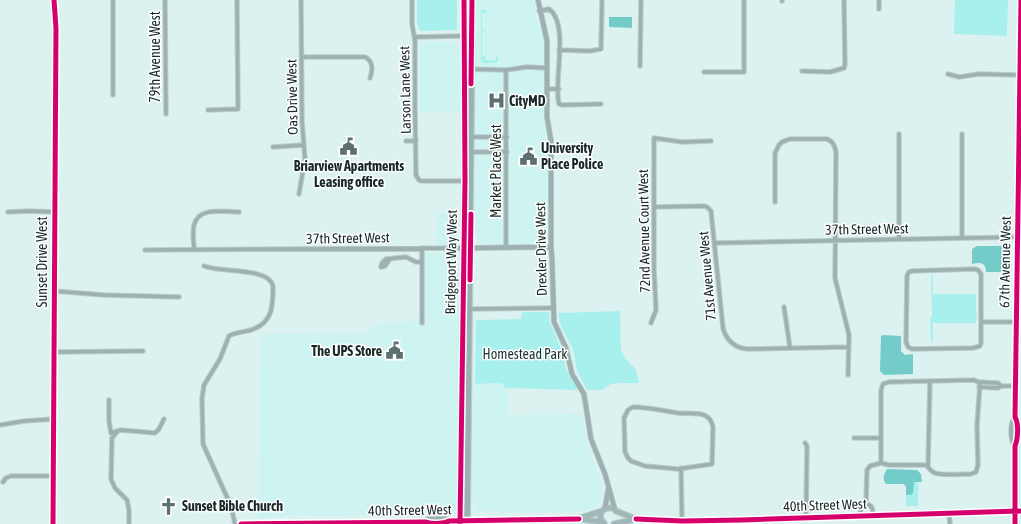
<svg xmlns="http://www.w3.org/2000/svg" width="1021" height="524" font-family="'Asap Condensed',sans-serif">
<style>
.built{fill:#cef4f2}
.green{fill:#a8f0ed}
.water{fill:#74ccc8}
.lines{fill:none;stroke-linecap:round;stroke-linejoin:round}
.minor-casing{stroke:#bbcccb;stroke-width:5.5}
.tertiary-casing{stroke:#bbcccb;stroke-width:6}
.secondary-casing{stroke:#bbcccb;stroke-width:7}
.primary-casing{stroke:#bbcccb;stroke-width:8}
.minor{stroke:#9db1b0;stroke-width:3.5}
.tertiary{stroke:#9db1b0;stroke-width:4.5}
.secondary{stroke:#a0b8b7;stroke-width:5}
.primary{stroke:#99b1b0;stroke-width:5.5}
.cycleway-casing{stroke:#fff;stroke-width:8}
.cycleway{stroke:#d6006c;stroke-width:5}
.labels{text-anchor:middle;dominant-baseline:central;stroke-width:3;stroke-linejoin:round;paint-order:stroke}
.street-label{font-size:14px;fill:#192928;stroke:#fff}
.poi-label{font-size:14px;font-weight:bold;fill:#192928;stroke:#fff;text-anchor:start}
.park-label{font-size:14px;fill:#1c3534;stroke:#fff}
</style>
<rect width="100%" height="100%" fill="#dcf2f1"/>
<path class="built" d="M475,0H534L536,12L543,35L545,44V115L548,137L549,164L548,238L545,243L543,244L498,245L493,243H482L479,241L476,238L474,227Z
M422,42H455L460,47V112H420L419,47Z
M436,213H458V236L452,245H436Z
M426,253H452L456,254L458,259L460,316L456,510L451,515L288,516L258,519L261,334L361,333L386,323L410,322L420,317V272Z
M502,383L506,388L508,393V415L582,414L588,447L602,484V500L597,506L587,511L503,513L501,511H478L474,508L473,502V387L475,384Z"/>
<path class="green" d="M417,0H457V30L420,31L417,23Z
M955,0H1008L1007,36L954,34Z
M481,10H486V13H482V30L486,31L482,32V56L486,57V60H496V56L498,57V61L495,63H483L481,60Z
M931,275H933V294H976V311L977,313L976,323H933V341H931L930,318L932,316Z
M620,311L621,350L626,359L636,370L639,383H618L611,384L602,390H587L577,371L573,349L561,326L558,313Z
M522,312H549L550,323L563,353L565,366L569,376L580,390L506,388L501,383L475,384L476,320L521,319Z
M914,482H918V506H906V495H908Z"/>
<path class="water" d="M609,17H632V28L609,27Z
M977,246H1005L1007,259L1005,272H986C986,262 980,262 972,264V249Z
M883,335L901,336V351L905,355L913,354V374L884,375L880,371L881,336Z
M887,469L917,470L921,474L922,482H914L913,493L911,495H906V487L904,484H886C882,479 884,474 887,469Z"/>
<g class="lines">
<defs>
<path id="minor" d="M165,0L166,114
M412,0V24L415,41V110L416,175L419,180L421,181H465
M879,0V9
M782,1V0
M539,11L549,9C570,24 553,82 559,104L563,105L601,104
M415,37L464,36
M559,50L590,51L601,49L602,0
M302,57H365C373,61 373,70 370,78
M640,66L641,0
M464,69L506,70L527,67L547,68
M506,70V247
M802,71L830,72L844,68L845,64L844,0
M704,72H744V0
M948,74L959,77L979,74L1020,75
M547,89H559
M113,95V0
M208,110L238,109L237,0
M899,134V239
M471,137H507
M406,141H416
M273,147L304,145
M471,152H507
M299,194L305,159L302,121L301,0
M775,202V153L779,145L782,142L790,139H827C833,141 835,146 836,152L835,278L849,335L848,375
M654,207L704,206L707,207L711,211L723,328C726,340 735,348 747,349L849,347
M8,212L29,211L55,212
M962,238V134
M715,243L1021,237
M145,250L465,248
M194,250C194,242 192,233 194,225C199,206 224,212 239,212
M204,266C220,273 269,267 273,286C273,306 273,323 251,330C244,332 236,332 229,336L220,359L204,385L202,399L203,444L231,506L235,524
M381,267L382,263L386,259L406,257L416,262H422
M381,267L385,266L390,259
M975,269L978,270L981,274V343L980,346L973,348L912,349L908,347L906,342L907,276L909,272L912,271Z
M54,291L104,295L179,297
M784,307L790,348
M469,309L553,308
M982,322H1016
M422,323V248
M651,323L656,310L654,268V138L682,142L711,141
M54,352L143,351
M974,380L978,382L980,384L977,425L978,465L976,472L971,474C961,474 944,476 935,473C930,472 930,467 925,465H889L881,463V390L883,384L889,382Z
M979,382L998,383L1001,386
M979,387L998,388L1001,386H1015
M109,400V421L111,433L121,430L155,433L159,429L164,419
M633,407C649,407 663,411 678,413C686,414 696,412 704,415C709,417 712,422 713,427L712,464L678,469L645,466L631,461L628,458L625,452L624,418L628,410Z
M0,425L24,421L54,419
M117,432L112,438L111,479L115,488L127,500L129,510V524
M854,438H881
M805,443L807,446L806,518
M928,466L930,381
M681,468L682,521
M3,482L6,478L11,476H53
M866,504L867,470L870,466L881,463
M949,513L950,524
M860,516L861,506L866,504C873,505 873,510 873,515"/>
<path id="tertiary" d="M538,0L547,41V117L551,141V247L552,259L554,322L566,348L572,374L584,394L591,439L605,474L615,510
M471,248L551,247
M1015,417C1010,424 1010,439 1015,446
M605,508L608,490
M426,522L428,519H446L449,521
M53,524L56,28L54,0
M241,524L426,522L430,523L460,521
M1015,524V446C1018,439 1019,424 1015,417L1021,0"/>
<path id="secondary" d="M580,518L602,511
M460,521L579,519L602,522
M604,523L600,518L601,513L604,509L608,508H613L616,511L636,519
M614,524L636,519L682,521L741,520L1021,511"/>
<path id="primary" d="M460,524L465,181L464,0
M467,524L472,0"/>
</defs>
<use href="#minor" class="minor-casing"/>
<use href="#tertiary" class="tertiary-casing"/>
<use href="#secondary" class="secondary-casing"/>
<use href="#primary" class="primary-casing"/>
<use href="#minor" class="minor"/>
<use href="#tertiary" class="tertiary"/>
<use href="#secondary" class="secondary"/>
<use href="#primary" class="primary"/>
<defs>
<path id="cycleway" d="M471,84L472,0
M470,280L471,214
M636,519L682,521L741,520L1021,511
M53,524L56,28L54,0
M241,524L426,522C432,524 444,524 449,521L579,519
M460,524L465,181L464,0
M1015,524V446C1018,439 1019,424 1015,417L1021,0"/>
</defs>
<use href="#cycleway" class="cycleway-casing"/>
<use href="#cycleway" class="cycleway"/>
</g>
<defs>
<symbol id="hospital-bare" viewBox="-9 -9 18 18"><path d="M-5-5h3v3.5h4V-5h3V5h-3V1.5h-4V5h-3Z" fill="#5d6f6e" stroke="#fff" stroke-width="2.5" paint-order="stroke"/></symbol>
<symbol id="civic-bare" viewBox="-9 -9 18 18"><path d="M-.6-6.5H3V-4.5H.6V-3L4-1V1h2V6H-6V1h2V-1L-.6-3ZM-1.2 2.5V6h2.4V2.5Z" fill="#5d6f6e" stroke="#fff" stroke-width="2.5" paint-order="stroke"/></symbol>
<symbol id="church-bare" viewBox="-9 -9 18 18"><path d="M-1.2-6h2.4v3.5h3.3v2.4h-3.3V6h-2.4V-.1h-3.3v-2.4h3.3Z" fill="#5d6f6e" stroke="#fff" stroke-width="2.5" paint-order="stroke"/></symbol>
</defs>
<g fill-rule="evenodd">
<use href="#hospital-bare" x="484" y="88" width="25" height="25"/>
<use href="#civic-bare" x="336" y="134" width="25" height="25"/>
<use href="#civic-bare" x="516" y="144" width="25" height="25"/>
<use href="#civic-bare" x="382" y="338" width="25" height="25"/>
<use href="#church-bare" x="156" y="494" width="25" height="25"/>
</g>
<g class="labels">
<g class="street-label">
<text transform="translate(155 57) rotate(-90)">79th Avenue West</text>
<text transform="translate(405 90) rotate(-91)">Larson Lane West</text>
<text transform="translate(292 97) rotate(-91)">Oas Drive West</text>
<text transform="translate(496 171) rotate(-90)">Market Place West</text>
<text transform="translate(867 229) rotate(-1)">37th Street West</text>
<text transform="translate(644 231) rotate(-91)">72nd Avenue Court West</text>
<text transform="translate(348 238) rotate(-1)">37th Street West</text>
<text transform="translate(541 249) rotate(-91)">Drexler Drive West</text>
<text transform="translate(42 262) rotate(-90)">Sunset Drive West</text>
<text transform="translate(451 262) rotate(-89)">Bridgeport Way West</text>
<text transform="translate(1005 262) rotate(-89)">67th Avenue West</text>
<text transform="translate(707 276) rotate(-95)">71st Avenue West</text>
<text transform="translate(825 505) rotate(-2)">40th Street West</text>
<text transform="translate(410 510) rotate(-1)">40th Street West</text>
</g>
<g class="poi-label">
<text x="509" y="101">CityMD</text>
<text x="541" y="148">University<tspan x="541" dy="16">Place Police</tspan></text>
<text x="349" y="166" text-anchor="middle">Briarview Apartments<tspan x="349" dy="16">Leasing office</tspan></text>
<text x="382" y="351" text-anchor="end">The UPS Store</text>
<text x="182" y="506">Sunset Bible Church</text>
</g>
<g class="park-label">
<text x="525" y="354">Homestead Park</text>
</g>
</g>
</svg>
